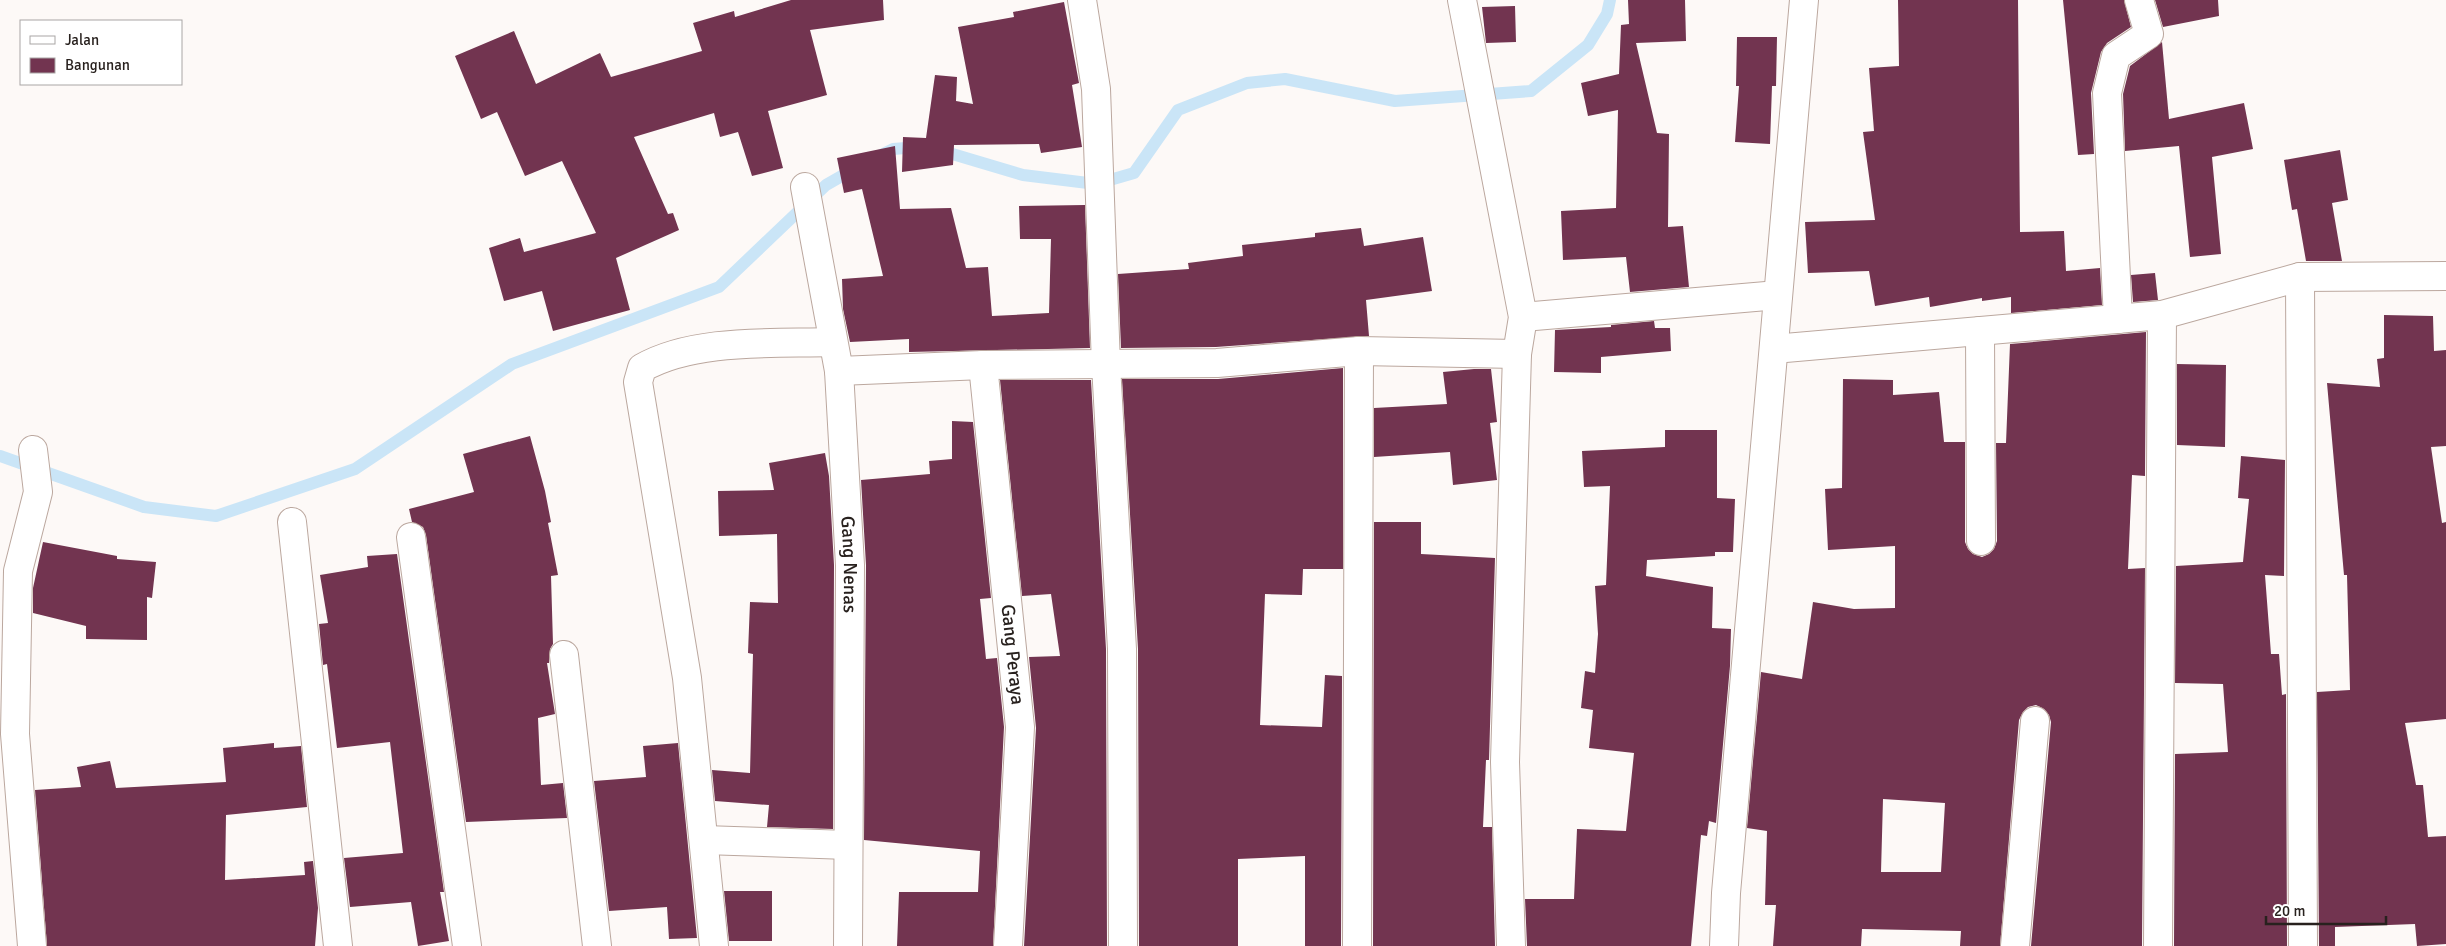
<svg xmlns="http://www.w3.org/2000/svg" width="2446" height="946" font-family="Signika,sans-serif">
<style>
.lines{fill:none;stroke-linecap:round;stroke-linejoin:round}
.stream{stroke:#cae5f7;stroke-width:12}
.building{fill:#723450;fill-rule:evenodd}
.minor-casing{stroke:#bba79e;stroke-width:30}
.minor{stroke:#fff;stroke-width:28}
.labels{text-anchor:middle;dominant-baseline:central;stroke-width:5;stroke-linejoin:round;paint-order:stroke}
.street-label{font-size:19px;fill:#28211e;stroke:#fff}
</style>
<rect width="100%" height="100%" fill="#fdf9f7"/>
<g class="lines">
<path class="stream" d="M939,150L1023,175L1096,184L1134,173L1178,110L1247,83L1285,79L1395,101L1531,91L1588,45L1607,14L1610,0
M881,155L893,149L919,147
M0,456L144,507L216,516L355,469L512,364L719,287L826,185L854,169"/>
</g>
<path class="building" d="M791,0H883L884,20L810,30L827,95L768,111L783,168L752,176L738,132L720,137L714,113L634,137L668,214L673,213L679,230L616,258L630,310L553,331L542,291L504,301L489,248L520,238L524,252L596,233L562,161L525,176L497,112L481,119L455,56L514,31L536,84L600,53L611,77L702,51L693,23L734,11L735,17Z
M1628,0H1685L1686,41L1636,43L1657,133L1669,134L1668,227L1683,226L1689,287L1630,292L1626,257L1563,260L1561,211L1616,208L1618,110L1588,116L1581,83L1619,74L1621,25L1629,24Z
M1898,0H2018L2020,232L2064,231L2066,271L2100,268L2102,305L2011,313V297L1982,301V298L1930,307L1929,297L1875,306L1869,271L1808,273L1805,222L1875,220L1863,132L1874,131L1869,68L1899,66Z
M2063,0H2124L2131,27L2107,43L2101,52L2091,93L2094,154L2078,155Z
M2155,0H2218L2219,16L2163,27Z
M1064,2L1079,83L1072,85L1082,147L1041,153L1039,144L954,145L953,165L902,172L903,137L926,138L935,75L957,77L956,101L973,104L958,27L1014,17L1013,12Z
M1515,6L1516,42L1486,43L1482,7Z
M1737,37H1777L1776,86H1772L1770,144L1735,142L1739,86H1736Z
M2162,42L2169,119L2244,103L2253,149L2212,157L2221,254L2190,257L2179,146L2125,151L2123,94L2130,66Z
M895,146L900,209L951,208L966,268L988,267L992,316L1049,313L1051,239H1020L1019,206L1085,205L1090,348L909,352V339L850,342L843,309L842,279L883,276L862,189L844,193L837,158Z
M2340,150L2348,200L2332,203L2342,261H2306L2297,209L2292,210L2284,160Z
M1361,228L1364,246L1423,237L1432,291L1366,300L1369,336L1216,347L1121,348L1118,274L1189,269L1188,263L1243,256L1242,245L1315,237V233Z
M2155,273L2158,300L2133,302L2131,275Z
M2384,315L2433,316L2434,351L2446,350V446L2431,447L2442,523L2446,522V719L2405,723L2416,785H2423L2428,837L2446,836V944L2417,946L2415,924L2335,927V946H2319L2317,692L2350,690L2347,575H2344L2327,383L2380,387L2377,359L2384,358Z
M1654,321L1655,328H1670L1671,351L1601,357V373L1554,372L1555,330L1611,327V325Z
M2146,332L2145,476L2132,475L2128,569L2145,568L2142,946H2031L2051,722L2049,715L2044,709L2036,705L2028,707L2023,712L2019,720L2000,946H1960L1961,931L1862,929L1861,946H1773L1776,905H1765L1767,831L1747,828L1761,672L1802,679L1813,602L1854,609L1895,608V546L1828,550L1825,489L1842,488L1843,379L1893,380V395L1939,392L1944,442H1965V542L1968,549L1973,554L1982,557L1989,554L1994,549L1997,541L1996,443H2006L2010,344ZM1883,799L1945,803L1941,872H1881Z
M2177,364L2226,365L2225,447L2177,445Z
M1343,368V569H1303L1302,595L1265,594L1260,725L1322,727L1325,675L1342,676L1341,946H1305V856L1238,859V946H1139L1138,649L1122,379H1218Z
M1474,369H1491L1497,422L1490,423L1497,480L1453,485L1450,452L1374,457V408L1447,404L1443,372Z
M1000,380H1091L1106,649L1107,946H1024L1036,728L1029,657L1060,656L1051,594L1022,596Z
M952,421L973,422L991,598L980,599L986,659L997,658L1004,727L993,946H897L899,892H978L980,851L864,840L866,565L861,480L930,474L929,461L952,459Z
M1665,430H1717V498L1735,499L1733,552H1715V556L1647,560L1646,576L1713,587L1712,628L1731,629L1730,666L1716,823L1709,821L1707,836L1701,835L1691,946H1527L1525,899H1574L1577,829L1626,831L1634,753L1589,748L1593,710L1581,708L1585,671L1595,673L1598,634L1595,586L1606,585L1610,486L1584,487L1582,451L1665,447Z
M530,436L545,491L551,522L548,523L558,575L551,576L553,644L550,649L549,663H547L555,714L538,718L541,785L563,783L567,818L466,822L426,535L423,527L412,522L409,509L474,492L463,454Z
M825,453L829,476L834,565L833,829L767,827L769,805L715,801L712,770L750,773L753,654L748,653L750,602L778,603L777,534L719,536L718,491L774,490L769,463Z
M2241,456L2285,460L2284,576L2265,575L2271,654H2279L2282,695L2286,694L2287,946H2174L2175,754L2228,752L2223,684L2175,683L2176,566L2243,562L2249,499L2238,498Z
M1374,522H1421V554L1495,558L1489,760H1486L1483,827H1492L1495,946H1373Z
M43,542L117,556V559L156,562L152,598L147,597V640L86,639V626L33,613V588Z
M397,554L444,892H440L449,941L418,946L411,902L350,907L344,858L403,853L390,742L337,748L327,664L323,665L319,624L328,623L320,575L368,567L367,556Z
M274,743V748L301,746L307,807L226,815L225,880L305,875L304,862L313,861L318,908L315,946H47L35,790L81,787L77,767L110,761L116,788L226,782L223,748Z
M678,743L697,938L669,939L667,907L609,911L594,781L646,777L643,746Z
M724,891H772V941H729Z"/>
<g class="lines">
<defs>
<g id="minor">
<path d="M1082,0L1096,89L1106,365L1122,649L1123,946"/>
<path d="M1462,0L1523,317L1517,354L1505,762L1511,946"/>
<path id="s1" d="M805,187L839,371L850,565L848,946"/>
<path d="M2300,277L2303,946"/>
<path d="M1523,317L1778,295"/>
<path d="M2118,319L2107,93L2116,56L2149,34L2139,0"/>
<path d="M1980,331L1981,541"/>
<path d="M1774,349L2162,315L2300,277L2446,276"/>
<path id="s2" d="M983,365L1020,727L1008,946"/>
<path d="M839,371L983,365L1217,363L1359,351L1517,354"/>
<path d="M292,522L338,946"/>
<path d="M411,537L467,946"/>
<path d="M564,655L597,946"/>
<path d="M704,840L848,845"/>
<path d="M32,946L15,734L18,571L38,492L33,450"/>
<path d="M714,946L687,678L638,382L642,368C694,338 774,344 833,342"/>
<path d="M1357,946L1359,351"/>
<path d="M1724,946L1726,893L1804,0"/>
<path d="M2015,946L2035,721"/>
<path d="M2158,946L2162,315"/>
</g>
</defs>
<use href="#minor" class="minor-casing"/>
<use href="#minor" class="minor"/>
</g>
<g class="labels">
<g class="street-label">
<text stroke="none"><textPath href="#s1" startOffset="381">Gang Nenas</textPath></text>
<text stroke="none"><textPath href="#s2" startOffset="291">Gang Peraya</textPath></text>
</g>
</g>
<rect x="20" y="20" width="162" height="65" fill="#ffffff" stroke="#a9a6a5"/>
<rect x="30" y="36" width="25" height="8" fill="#ffffff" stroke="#a9a6a5"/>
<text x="65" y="45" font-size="15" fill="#28211e">Jalan</text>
<rect x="30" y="58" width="25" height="15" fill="#723450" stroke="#a9a6a5"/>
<text x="65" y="70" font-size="15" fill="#28211e">Bangunan</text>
<path d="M2266 916v8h120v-8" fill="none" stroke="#28211e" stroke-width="2.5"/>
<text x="2274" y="916" font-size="15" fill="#28211e" stroke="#ffffff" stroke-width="4" paint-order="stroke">20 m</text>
</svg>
